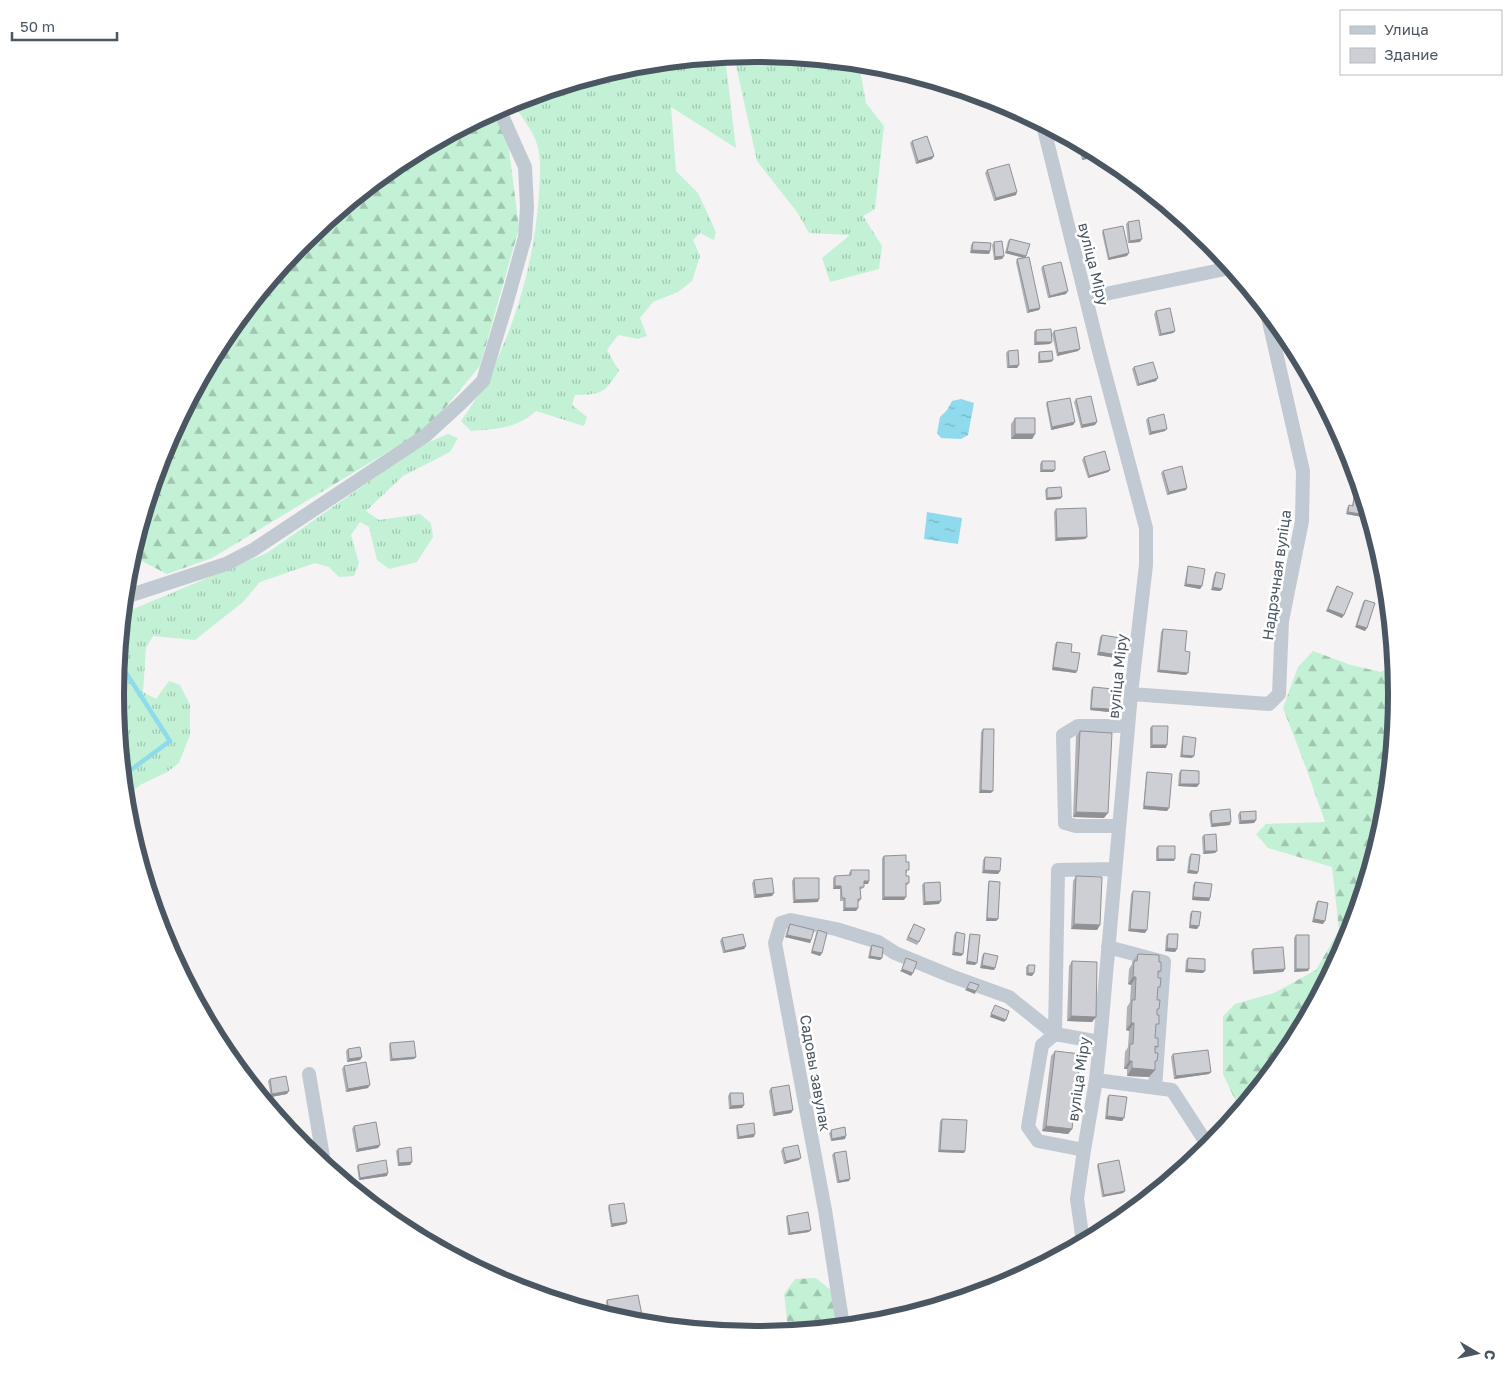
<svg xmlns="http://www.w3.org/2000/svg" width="1512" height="1388" font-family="'Golos Text',sans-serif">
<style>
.grass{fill:url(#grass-tufts)}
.forest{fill:url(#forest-firs)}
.water{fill:url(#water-ripples)}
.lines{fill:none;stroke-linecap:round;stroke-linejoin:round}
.stream{stroke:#90daee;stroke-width:4.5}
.minor{stroke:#c1cad2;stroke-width:14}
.wall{fill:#b0b2b7}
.shaded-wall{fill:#909195}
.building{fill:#cdcfd5;stroke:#909195}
.labels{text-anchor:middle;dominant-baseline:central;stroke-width:5;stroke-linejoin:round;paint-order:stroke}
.street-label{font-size:15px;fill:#4a5661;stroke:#fff}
.rim{fill:none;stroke:#4a5661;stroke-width:6}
</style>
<defs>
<pattern id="grass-tufts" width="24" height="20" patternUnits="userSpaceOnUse" patternTransform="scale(1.25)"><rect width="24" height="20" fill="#c3f1d5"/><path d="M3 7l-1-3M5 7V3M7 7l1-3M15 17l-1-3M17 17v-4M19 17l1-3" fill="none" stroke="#a0c6b0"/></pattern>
<pattern id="forest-firs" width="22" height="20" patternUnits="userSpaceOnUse" patternTransform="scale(1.25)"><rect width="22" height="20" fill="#c3f1d5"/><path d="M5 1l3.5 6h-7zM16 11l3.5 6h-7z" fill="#a0c6b0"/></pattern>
<pattern id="water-ripples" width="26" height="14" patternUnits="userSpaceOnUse" patternTransform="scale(1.25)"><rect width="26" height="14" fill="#90daee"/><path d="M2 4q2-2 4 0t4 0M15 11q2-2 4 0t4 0" fill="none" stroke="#78b4c4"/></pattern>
</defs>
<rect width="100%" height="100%" fill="#f5f3f3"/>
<path class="grass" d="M756,54L859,64L866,103L884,126L875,209L863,216L882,246L879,269L830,282L822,258L850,235L809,233L797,212L757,161L734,56Z
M725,57L736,148L671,107L676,171L698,193L716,232L714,240L700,233L693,240L700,256L692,281L678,292L653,302L640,318L647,336L638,339L618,335L607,350L619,371C603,394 603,394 575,395L572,405L587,417L584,426L536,411C516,429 496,429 471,431L461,421C507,359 534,271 539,194C540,177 542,158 536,141C532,130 519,113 512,102L631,66Z
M448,434L458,438L450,452L403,476L366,511L379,520L420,514L431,523L433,537L417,562L389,569L377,560L369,527L360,522L351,535L359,563L354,576L339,577L329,567L315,563L260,582L243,602L195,640L153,636L146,648L143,692L156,699L169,681L180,685L190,705V735L179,763L167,772L140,785L126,797L116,694L124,613L267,553L420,446Z"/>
<path class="forest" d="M493,112L508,142L519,228L480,366L429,427L212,558L167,574L132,556L165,449L224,338L303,241L401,161Z
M1313,651L1351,665L1381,672L1393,664L1396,694L1384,819L1347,939L1288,1050L1243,1104L1236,1102L1223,1074V1016L1235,1004L1274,993L1316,970L1339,930L1332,867L1268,848L1256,834L1266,824L1325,822L1305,765L1283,708L1298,667Z
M816,1278L832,1291L835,1326L788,1331L786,1310L784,1294L795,1279Z"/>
<path class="water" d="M961,399L974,403L968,435L961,439L941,438L937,433L940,417L947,410L952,401Z
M927,512L962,518L958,544L924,539Z"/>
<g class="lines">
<path class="stream" d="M119,662L170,741L124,775"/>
<path class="minor" d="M1043,125L1099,351L1146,528V565L1131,694L1100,1042L1096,1080L1084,1150L1077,1199L1083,1242
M1086,298L1230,268
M125,597L226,564L253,550L425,436L460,404L483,381L506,305L525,237L527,207L525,167L499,109
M1131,694L1269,704L1279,694L1282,621L1302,521L1303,471L1267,313
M1119,826H1076L1065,823L1063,735L1078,726H1128
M1108,947L1164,962L1155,1088
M1055,1034L1058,870L1115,869
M309,1074L324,1163
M1096,1080L1172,1090L1209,1147
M1084,1150L1038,1141L1028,1127L1042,1045L1055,1034L1100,1042
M843,1326L825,1210L775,943L781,923L791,920L836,929L878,942L895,953L951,976L1009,997L1055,1034"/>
</g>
<path class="wall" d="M912,141L934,156L932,159L916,164L910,143Z
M1078,144L1100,156L1082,160Z
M1107,159L1112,162L1119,167L1109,169Z
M987,170L1016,195L994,201L985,173Z
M1128,222L1140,242L1128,243L1126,224Z
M1103,230L1127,256L1108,260L1102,233Z
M1010,239L1026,256L1025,258L1040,308L1039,310L1027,313L1016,262L1017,259L1023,258L1005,253L1008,241Z
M973,242L990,251L989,254L970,253L971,245Z
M994,242L1004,256L1002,259L994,260L992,245Z
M1043,266L1066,294L1048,298L1041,268Z
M1156,311L1175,331L1173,333L1159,336L1154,314Z
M1036,330L1050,344L1034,345V332Z
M1054,331L1078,351L1057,356L1052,334Z
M1008,351L1017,368H1007L1006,353Z
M1039,352L1053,360L1051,362L1038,363V355Z
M1134,367L1156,381L1137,386L1132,369Z
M1076,399L1095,425L1081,428L1074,402Z
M1047,402L1075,422L1073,425L1051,430L1046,404Z
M1015,418L1035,434L1032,439H1011V424Z
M1148,418L1165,431L1149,435L1146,420Z
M1084,457L1110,470L1108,472L1088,478L1082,460Z
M1042,461L1053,472H1040V464Z
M1163,471L1186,490L1167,495L1161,473Z
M1356,485L1368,518L1346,514L1347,508L1349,505L1352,506L1355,488Z
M1047,488L1062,497L1060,499L1046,500L1045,490Z
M1056,509L1087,537L1085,539L1055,541L1054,512Z
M1188,566L1202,586L1200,589L1184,586L1187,569Z
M1216,572L1222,589L1220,591L1211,590L1214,575Z
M1337,586L1342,618L1326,611L1335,589Z
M1365,600V631L1355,627L1363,602Z
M1163,629L1185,651L1186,675L1157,672L1161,632Z
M1102,635L1118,655L1116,658L1097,655L1100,637Z
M1057,642L1071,652L1076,673L1052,670L1055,644Z
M1093,687L1109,712L1090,710L1091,690Z
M1152,726L1166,748H1150V728Z
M983,729L991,793H979L981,732Z
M1080,731L1104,818L1073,817L1076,736Z
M1183,736L1192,758L1180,757L1182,739Z
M1181,770L1199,784L1197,787L1178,786L1179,773Z
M1147,772L1169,808L1167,811L1143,809L1146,775Z
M1211,811L1230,825L1211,827L1209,814Z
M1240,812L1256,820L1254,823L1239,824L1238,815Z
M1204,835L1217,851L1215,853L1203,854L1202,837Z
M1158,846L1174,861H1156V848Z
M1191,854L1198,872L1197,874L1187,873L1189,857Z
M884,856L906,862L907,873H906L908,885H906L904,900H882V858Z
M985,857L1000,871L998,874L982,873L983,860Z
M851,870L868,884H864V887L862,889H860L861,899L859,902H858V908L856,911H843V901H840V889H833V878L835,876H849V873Z
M1076,876L1100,925L1097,930L1071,929L1073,881Z
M794,878L818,902L793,903L792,881Z
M754,880L774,893L772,896L754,898L752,883Z
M989,881L998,919L996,921H986L988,884Z
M1195,882L1210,898L1209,901L1192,900L1193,885Z
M924,883L939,904L923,905L922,885Z
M1133,891L1145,933L1128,931L1131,894Z
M1318,901L1323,924L1312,922L1316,903Z
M1192,911L1197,929L1189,928L1190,914Z
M790,924L811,940L810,943L785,937L788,927Z
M914,924L919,942L917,945L906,940Z
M818,930L822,953L820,956L811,953L816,933Z
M956,932L963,954L961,956L952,955L954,935Z
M970,934L975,965L966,964L969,937Z
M1168,934L1177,949L1175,952L1165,951L1166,936Z
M1296,935L1308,971L1294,972V938Z
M722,938L746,946L744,949L723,953L720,941Z
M872,945L882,958L880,960L868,958L870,948Z
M1253,949L1285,969L1283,972L1253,974L1251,952Z
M984,953L995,968L994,970L980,968L982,956Z
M1138,954L1159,962L1161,971L1158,975L1155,1038L1158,1047L1155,1050V1070L1149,1077L1127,1076V1069H1124L1125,1052L1128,1047L1129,1031L1126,1030L1127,1007L1130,1002L1131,985L1128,984L1129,969L1132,964V962Z
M1188,958L1203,973L1185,972L1186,960Z
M1072,961L1096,1017L1092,1022L1067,1021L1069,966Z
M1028,965L1034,973L1032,976L1026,975V967Z
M390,1043L416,1057L414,1059L390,1061L389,1046Z
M348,1049L362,1057L360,1060L347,1062L346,1051Z
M1055,1051L1072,1129L1068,1134L1042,1131L1051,1056Z
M1173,1054L1211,1072L1209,1074L1174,1079L1171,1057Z
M344,1066L368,1088L346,1092L342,1069Z
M270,1079L287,1094L271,1097L268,1081Z
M771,1088L793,1110L791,1113L773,1116L769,1091Z
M730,1093L744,1105L742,1108L729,1109L728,1096Z
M1109,1095L1124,1118L1122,1121L1105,1119L1107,1098Z
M942,1119L964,1153L938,1152L940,1121Z
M737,1125L754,1137L737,1139L736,1128Z
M354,1126L380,1145L378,1148L356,1152L352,1129Z
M831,1130L845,1139L831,1141L829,1133Z
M783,1148L799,1160L784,1164L781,1151Z
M398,1149L412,1162L410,1165L398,1166L396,1151Z
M834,1153L849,1181L837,1183L832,1155Z
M1098,1164L1125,1191L1123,1193L1102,1197L1097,1166Z
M358,1165L387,1176L359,1180L357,1167Z
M609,1205L627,1222L626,1224L611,1227L608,1208Z
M787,1216L809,1232L788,1235L786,1218Z
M607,1300L643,1320L641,1323L631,1322L608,1315L606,1302Z"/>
<path class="shaded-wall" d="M1098,154L1100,156L1082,160L1084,157Z
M934,156L932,159L916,164L918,161Z
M1117,166L1119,167L1109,169L1111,167Z
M1017,192L1016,195L994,201L996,198Z
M1142,239L1140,242L1128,243L1130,241Z
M972,250L990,251L989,254L970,253Z
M1007,251L1026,256L1025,258L1005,253Z
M1129,253L1127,256L1108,260L1109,258Z
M1004,256L1002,259L994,260L995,257Z
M1068,291L1066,294L1048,298L1050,296Z
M1040,308L1039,310L1027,313L1029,310Z
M1175,331L1173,333L1159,336L1161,334Z
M1036,342H1052L1050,344L1034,345Z
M1080,349L1078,351L1057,356L1058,353Z
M1053,360L1051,362L1038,363L1040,361Z
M1019,365L1017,368H1007L1009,366Z
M1158,378L1156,381L1137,386L1139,384Z
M1075,422L1073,425L1051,430L1052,427Z
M1097,422L1095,425L1081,428L1082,425Z
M1167,429L1165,431L1149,435L1151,432Z
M1015,434H1035L1032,439H1011Z
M1042,470H1055L1053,472H1040Z
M1110,470L1108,472L1088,478L1089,476Z
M1187,488L1186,490L1167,495L1169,492Z
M1062,497L1060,499L1046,500L1047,498Z
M1348,512L1367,515L1368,518L1346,514Z
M1087,537L1085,539L1055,541L1057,538Z
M1186,584L1202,586L1200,589L1184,586Z
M1213,587L1222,589L1220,591L1211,590Z
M1328,609L1344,615L1342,618L1326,611Z
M1357,625L1367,628L1365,631L1355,627Z
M1099,652L1118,655L1116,658L1097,655Z
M1053,667L1077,671L1076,673L1052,670Z
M1159,670L1188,673L1186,675L1157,672Z
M1091,708L1111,709L1109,712L1090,710Z
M1152,745H1167L1166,748H1150Z
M1182,755L1194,756L1192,758L1180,757Z
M1180,784H1199L1197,787L1178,786Z
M981,790L993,791L991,793H979Z
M1144,806L1169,808L1167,811L1143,809Z
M1076,812L1108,813L1104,818L1073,817Z
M1256,820L1254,823L1239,824L1241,821Z
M1231,822L1230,825L1211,827L1212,824Z
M1205,851H1217L1215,853L1203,854Z
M1158,859H1175L1174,861H1156Z
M984,870L1000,871L998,874L982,873Z
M1189,870L1198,872L1197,874L1187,873Z
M864,881H869L868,884H862Z
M835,886H841L840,889H833Z
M774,893L772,896L754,898L756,895Z
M884,897H906L904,900H882Z
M1193,897L1210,898L1209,901L1192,900Z
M819,899L818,902L793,903L795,900Z
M941,901L939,904L923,905L925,902Z
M845,908H858L856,911H843Z
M987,918L998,919L996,921H986Z
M1314,919L1325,921L1323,924L1312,922Z
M1074,924L1100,925L1097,930L1071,929Z
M1190,925L1199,926L1197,929L1189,928Z
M1130,929L1147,930L1145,933L1128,931Z
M787,935L811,940L810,943L785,937Z
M746,946L744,949L723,953L725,951Z
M1167,948L1177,949L1175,952L1165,951Z
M812,951L822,953L820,956L811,953Z
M954,952L963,954L961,956L952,955Z
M870,956L882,958L880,960L868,958Z
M967,961L977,963L975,965L966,964Z
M982,965L995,968L994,970L980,968Z
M902,969L913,973L911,976L900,971Z
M1187,969L1205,971L1203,973L1185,972Z
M1285,969L1283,972L1253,974L1254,971Z
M1296,969H1309L1308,971L1294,972Z
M1028,973H1034L1032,976L1026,975Z
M1133,977H1136L1131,985L1128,984Z
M967,988L976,991L975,994L965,990Z
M991,1014L1006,1020L1004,1022L990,1017Z
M1071,1016L1096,1017L1092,1022L1067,1021Z
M1131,1023H1134L1129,1031L1126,1030Z
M362,1057L360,1060L347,1062L349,1059Z
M416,1057L414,1059L390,1061L392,1059Z
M1129,1061H1132L1127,1069H1124Z
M1132,1068L1155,1070L1149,1077L1127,1076Z
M1211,1072L1209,1074L1174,1079L1176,1076Z
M370,1085L368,1088L346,1092L348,1089Z
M289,1091L287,1094L271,1097L272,1094Z
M744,1105L742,1108L729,1109L731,1106Z
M793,1110L791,1113L773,1116L775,1113Z
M1107,1116L1124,1118L1122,1121L1105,1119Z
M1046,1126L1072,1129L1068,1134L1042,1131Z
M755,1134L754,1137L737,1139L739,1137Z
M846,1136L845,1139L831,1141L832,1139Z
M380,1145L378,1148L356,1152L358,1149Z
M940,1150L965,1151L964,1153L938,1152Z
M801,1158L799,1160L784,1164L786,1161Z
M412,1162L410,1165L398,1166L399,1163Z
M388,1173L387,1176L359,1180L360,1178Z
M850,1179L849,1181L837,1183L839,1181Z
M1125,1191L1123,1193L1102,1197L1104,1195Z
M627,1222L626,1224L611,1227L612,1224Z
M811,1230L809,1232L788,1235L790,1233Z
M643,1320L641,1323L632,1322Z"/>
<path class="building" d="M927,136L934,156L918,161L912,141Z
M1081,145L1098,154L1084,157Z
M1110,161L1112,162L1117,166L1111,167Z
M1009,164L1017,192L996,198L987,170Z
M1139,220L1142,239L1130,241L1128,222Z
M1123,226L1129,253L1109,258L1103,230Z
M1010,239L1030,244L1026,256L1007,251Z
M1002,241L1004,256L995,257L994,242Z
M973,242L991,243L990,251L972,250Z
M1029,257L1040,308L1029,310L1017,259Z
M1061,262L1068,291L1050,296L1043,266Z
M1170,308L1175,331L1161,334L1156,311Z
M1076,327L1080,349L1058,353L1054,331Z
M1051,329L1052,342H1036V330Z
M1018,350L1019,365L1009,366L1008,351Z
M1052,351L1053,360L1040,361L1039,352Z
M1153,362L1158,378L1139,384L1134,367Z
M1091,396L1097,422L1082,425L1076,399Z
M1070,398L1075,422L1052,427L1047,402Z
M1164,414L1167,429L1151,432L1148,418Z
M1015,418H1035V434H1015Z
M1105,451L1110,470L1089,476L1084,457Z
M1042,461H1055V470H1042Z
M1182,466L1187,488L1169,492L1163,471Z
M1356,485H1359L1367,515L1348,512L1349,505L1353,506Z
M1061,487L1062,497L1047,498V488Z
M1086,508L1087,537L1057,538L1056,509Z
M1188,566L1205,569L1202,586L1186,584Z
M1216,572L1225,574L1222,589L1213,587Z
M1337,586L1353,593L1344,615L1328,609Z
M1365,600L1375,603L1367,628L1357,625Z
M1163,629L1187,631L1185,651L1190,652L1188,673L1159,670Z
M1102,635L1121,638L1118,655L1099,652Z
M1057,642L1072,644L1071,652L1080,653L1077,671L1053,667Z
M1093,687L1113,689L1111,709L1091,708Z
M1152,726H1168L1167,745H1152Z
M983,729H994L993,791L981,790Z
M1080,731L1112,733L1108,813L1076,812Z
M1183,736L1196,738L1194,756L1182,755Z
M1181,770L1199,771V784H1180Z
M1147,772L1172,774L1169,808L1144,806Z
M1230,809L1231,822L1212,824L1211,811Z
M1256,811V820L1241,821L1240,812Z
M1216,834L1217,851H1205L1204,835Z
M1158,846H1175V859H1158Z
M1191,854L1200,855L1198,872L1189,870Z
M906,855V862H909V870H906V876H909V883H906V897H884V856Z
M985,857L1001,858L1000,871L984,870Z
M851,870H869V881H864V887H860L861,899H858V908H845V898H842L841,886H835V876L851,875Z
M1076,876L1102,877L1100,925L1074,924Z
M772,878L774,893L756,895L754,880Z
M794,878H819V899L795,900Z
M989,881L1000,882L998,919L987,918Z
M940,882L941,901L925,902L924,883Z
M1195,882L1212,884L1210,898L1193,897Z
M1133,891L1150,892L1147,930L1130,929Z
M1318,901L1328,903L1325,921L1314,919Z
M1192,911L1201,912L1199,926L1190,925Z
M790,924L814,930L811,940L787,935Z
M914,924L925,929L919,942L908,937Z
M818,930L827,933L822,953L812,951Z
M956,932L965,934L963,954L954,952Z
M743,934L746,946L725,951L722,938Z
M970,934L980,935L977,963L967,961Z
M1168,934H1178L1177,949L1167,948Z
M1296,935H1309V969H1296Z
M872,945L883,948L882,958L870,956Z
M1283,947L1285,969L1254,971L1253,949Z
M984,953L998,956L995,968L982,965Z
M1138,954L1159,955V962H1161V971H1158V978H1161L1160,987H1158L1157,1000H1160L1159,1009H1157V1015H1159V1024H1156L1155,1038H1158V1047L1155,1046V1053H1158L1157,1061H1155V1070L1132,1068V1061H1129L1130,1044H1133L1134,1023H1131L1132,1000H1135L1136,977H1133L1134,961H1137Z
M906,958L917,962L913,973L902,969Z
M1188,958L1205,959V971L1187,969Z
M1072,961L1097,962L1096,1017L1071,1016Z
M1028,965H1035L1034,973H1028Z
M970,982L979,985L976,991L967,988Z
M995,1005L1009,1011L1006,1020L991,1014Z
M414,1041L416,1057L392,1059L390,1043Z
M360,1047L362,1057L349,1059L348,1049Z
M1208,1050L1211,1072L1176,1076L1173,1054Z
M1055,1051L1081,1054L1072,1129L1046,1126Z
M366,1062L370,1085L348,1089L344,1066Z
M286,1076L289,1091L272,1094L270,1079Z
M789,1085L793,1110L775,1113L771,1088Z
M730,1093H743L744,1105L731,1106Z
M1109,1095L1127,1097L1124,1118L1107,1116Z
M942,1119L967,1120L965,1151L940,1150Z
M376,1122L380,1145L358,1149L354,1126Z
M754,1123L755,1134L739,1137L737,1125Z
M845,1127L846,1136L832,1139L831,1130Z
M798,1145L801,1158L786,1161L783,1148Z
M411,1147L412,1162L399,1163L398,1149Z
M846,1151L850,1179L839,1181L834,1153Z
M386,1160L388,1173L360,1178L358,1165Z
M1119,1160L1125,1191L1104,1195L1098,1164Z
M624,1203L627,1222L612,1224L609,1205Z
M808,1212L811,1230L790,1233L787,1216Z
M638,1295L643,1320L631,1322L610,1316L607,1300Z"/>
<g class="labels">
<g class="street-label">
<text transform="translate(1094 264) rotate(76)">вуліца Міру</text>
<text transform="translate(1276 575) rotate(-82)">Надрэчная вуліца</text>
<text transform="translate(1117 676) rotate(-84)">вуліца Міру</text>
<text transform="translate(816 1073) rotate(80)">Садовы завулак</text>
<text transform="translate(1078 1079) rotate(-82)">вуліца Міру</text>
</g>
</g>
<path d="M0 0H1512V1388H0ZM124 694a632 632 0 1 1 1264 0a632 632 0 1 1-1264 0Z" fill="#fff" fill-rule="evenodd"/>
<path class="rim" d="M124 694a632 632 0 1 1 1264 0a632 632 0 1 1-1264 0Z"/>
<rect x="1340" y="10" width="162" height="65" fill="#ffffff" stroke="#b7bbc0"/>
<rect x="1350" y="26" width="25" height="8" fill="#c1cad2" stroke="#b7bbc0"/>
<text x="1384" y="35" font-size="15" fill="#4a5661">Улица</text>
<rect x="1350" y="48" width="25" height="15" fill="#cdcfd5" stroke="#b7bbc0"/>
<text x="1384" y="60" font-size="15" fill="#4a5661">Здание</text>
<g transform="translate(1477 1353) rotate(99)" stroke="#ffffff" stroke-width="4" paint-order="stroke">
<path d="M0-4L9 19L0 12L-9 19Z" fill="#4a5661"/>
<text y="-8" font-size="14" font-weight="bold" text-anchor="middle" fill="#4a5661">С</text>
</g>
<path d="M12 32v8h105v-8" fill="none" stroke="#4a5661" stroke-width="2.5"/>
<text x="20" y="32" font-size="15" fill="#4a5661" stroke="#ffffff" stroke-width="4" paint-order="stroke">50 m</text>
</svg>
